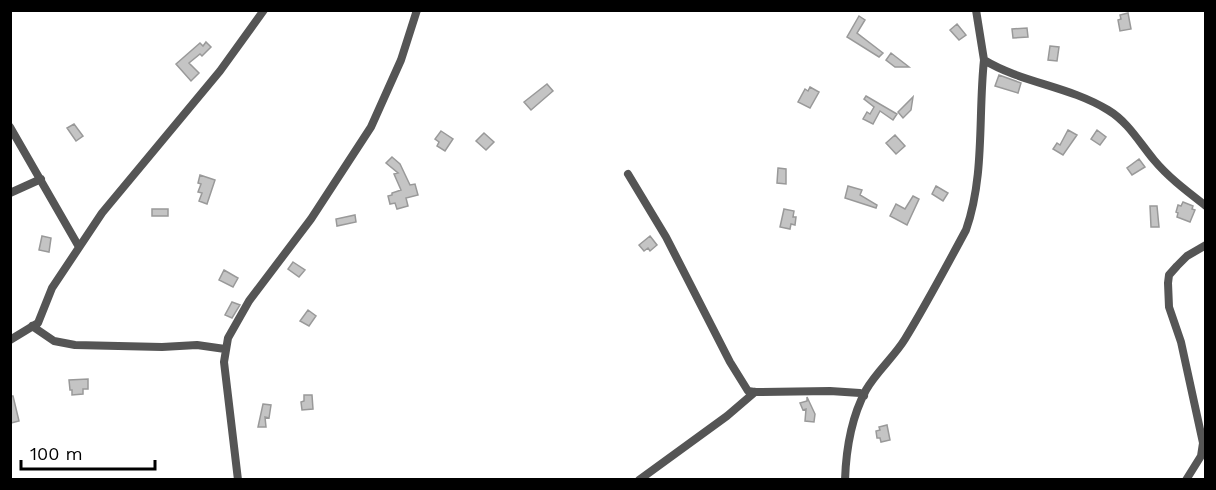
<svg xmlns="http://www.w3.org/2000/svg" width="1216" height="490" font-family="'Work Sans',sans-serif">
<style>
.building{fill:#c4c4c4;stroke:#999;stroke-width:1.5}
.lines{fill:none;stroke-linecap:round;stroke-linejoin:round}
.minor{stroke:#555;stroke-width:8}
</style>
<rect width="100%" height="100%" fill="#fff"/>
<path class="building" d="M1128,13L1131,29L1120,31L1118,20L1121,19L1120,15Z
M859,16L865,20L857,33L883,53L879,57L847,37Z
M957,24L966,35L959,40L950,30Z
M1027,28L1028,37L1013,38L1012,29Z
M206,42L211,47L202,56L200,54L189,63L199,73L191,81L176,64L200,43L203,46Z
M1050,46L1059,47L1057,61L1048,60Z
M891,53L909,67H895L886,60Z
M999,75L1021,83L1018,93L995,86Z
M547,84L553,91L531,110L524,102Z
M810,87L819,92L810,108L798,102L805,89L808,91Z
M866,96L897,114L893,120L880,111L873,124L863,119L867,112L870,114L874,107L864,99Z
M913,97L911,110L903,118L898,112Z
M74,124L83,136L76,141L67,128Z
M1068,130L1077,135L1063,155L1053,149L1057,143L1060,145Z
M1097,130L1106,137L1100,145L1091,139Z
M441,131L453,139L445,151L437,146L439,142L435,139Z
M484,133L494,142L486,150L476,141Z
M895,135L905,146L896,154L886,143Z
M392,157L400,164L410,185L415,184L418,195L406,198L408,206L397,209L395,203L390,204L388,196L392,195V193L401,190L394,174L398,173L386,163Z
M1139,159L1145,167L1132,175L1127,168Z
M778,168L786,169V184L777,183Z
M200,175L215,180L207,204L199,201L202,193L198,192L201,184L198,183Z
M848,186L862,190L860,195L877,205L876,208L845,198Z
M936,186L948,193L943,201L932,194Z
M913,196L919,199L907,225L890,216L896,204L905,209Z
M1183,202L1193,206L1192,209L1195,210L1190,222L1177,217L1178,213L1176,212L1178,205L1181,206Z
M1150,206H1157L1159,227H1151Z
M152,209H168V216H152Z
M784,209L794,211L793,217H796L795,225L791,224L790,229L780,227Z
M355,215L356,222L337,226L336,219Z
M42,236L51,238L49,252L39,250Z
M650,236L657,245L650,251L648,248L644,251L639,245Z
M293,262L305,270L299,277L288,269Z
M224,270L238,278L233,287L219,280Z
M232,302L240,305L232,318L225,315Z
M308,310L316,316L309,326L300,321Z
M88,379V389H83V394L72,395V390H70L69,380Z
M304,395H312L313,409L302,410L301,402L304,401Z
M10,396H13L19,421L11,423Z
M807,397L815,414L814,422L805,421L806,409L803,410L800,403L807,401Z
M263,404L271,405L269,418L265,417L266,427H258Z
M887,425L890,440L881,442L880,438H877L876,431L880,430L879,427Z"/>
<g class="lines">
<path class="minor" d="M976,10L984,60C1022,83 1069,86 1108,110C1128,122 1139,142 1154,160C1169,178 1188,192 1206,206
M10,127L79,247
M628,174L666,237L730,362L748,391L755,392L830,391L860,393L864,396
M10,193L41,179
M32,326L54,341L75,345L162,347L197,345L225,349
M10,340L38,323L52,288L102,213L220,71L264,10
M238,480L224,362L228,338L249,301L311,219L371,127L401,60L417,10
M639,480L727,416L755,392
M845,480C846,449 851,418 866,390C876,372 894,357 905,339C927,303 946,267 966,230C985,176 978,116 984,60
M1186,480L1201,456L1203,443L1181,342L1169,307L1168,283L1169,275L1177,266L1187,256L1206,245"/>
</g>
<rect width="1216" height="490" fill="none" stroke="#000000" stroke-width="24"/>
<path d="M21 460v9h134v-9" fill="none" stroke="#000000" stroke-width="3"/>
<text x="30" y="460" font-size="18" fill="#000000" stroke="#ffffff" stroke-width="4.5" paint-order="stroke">100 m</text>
</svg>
